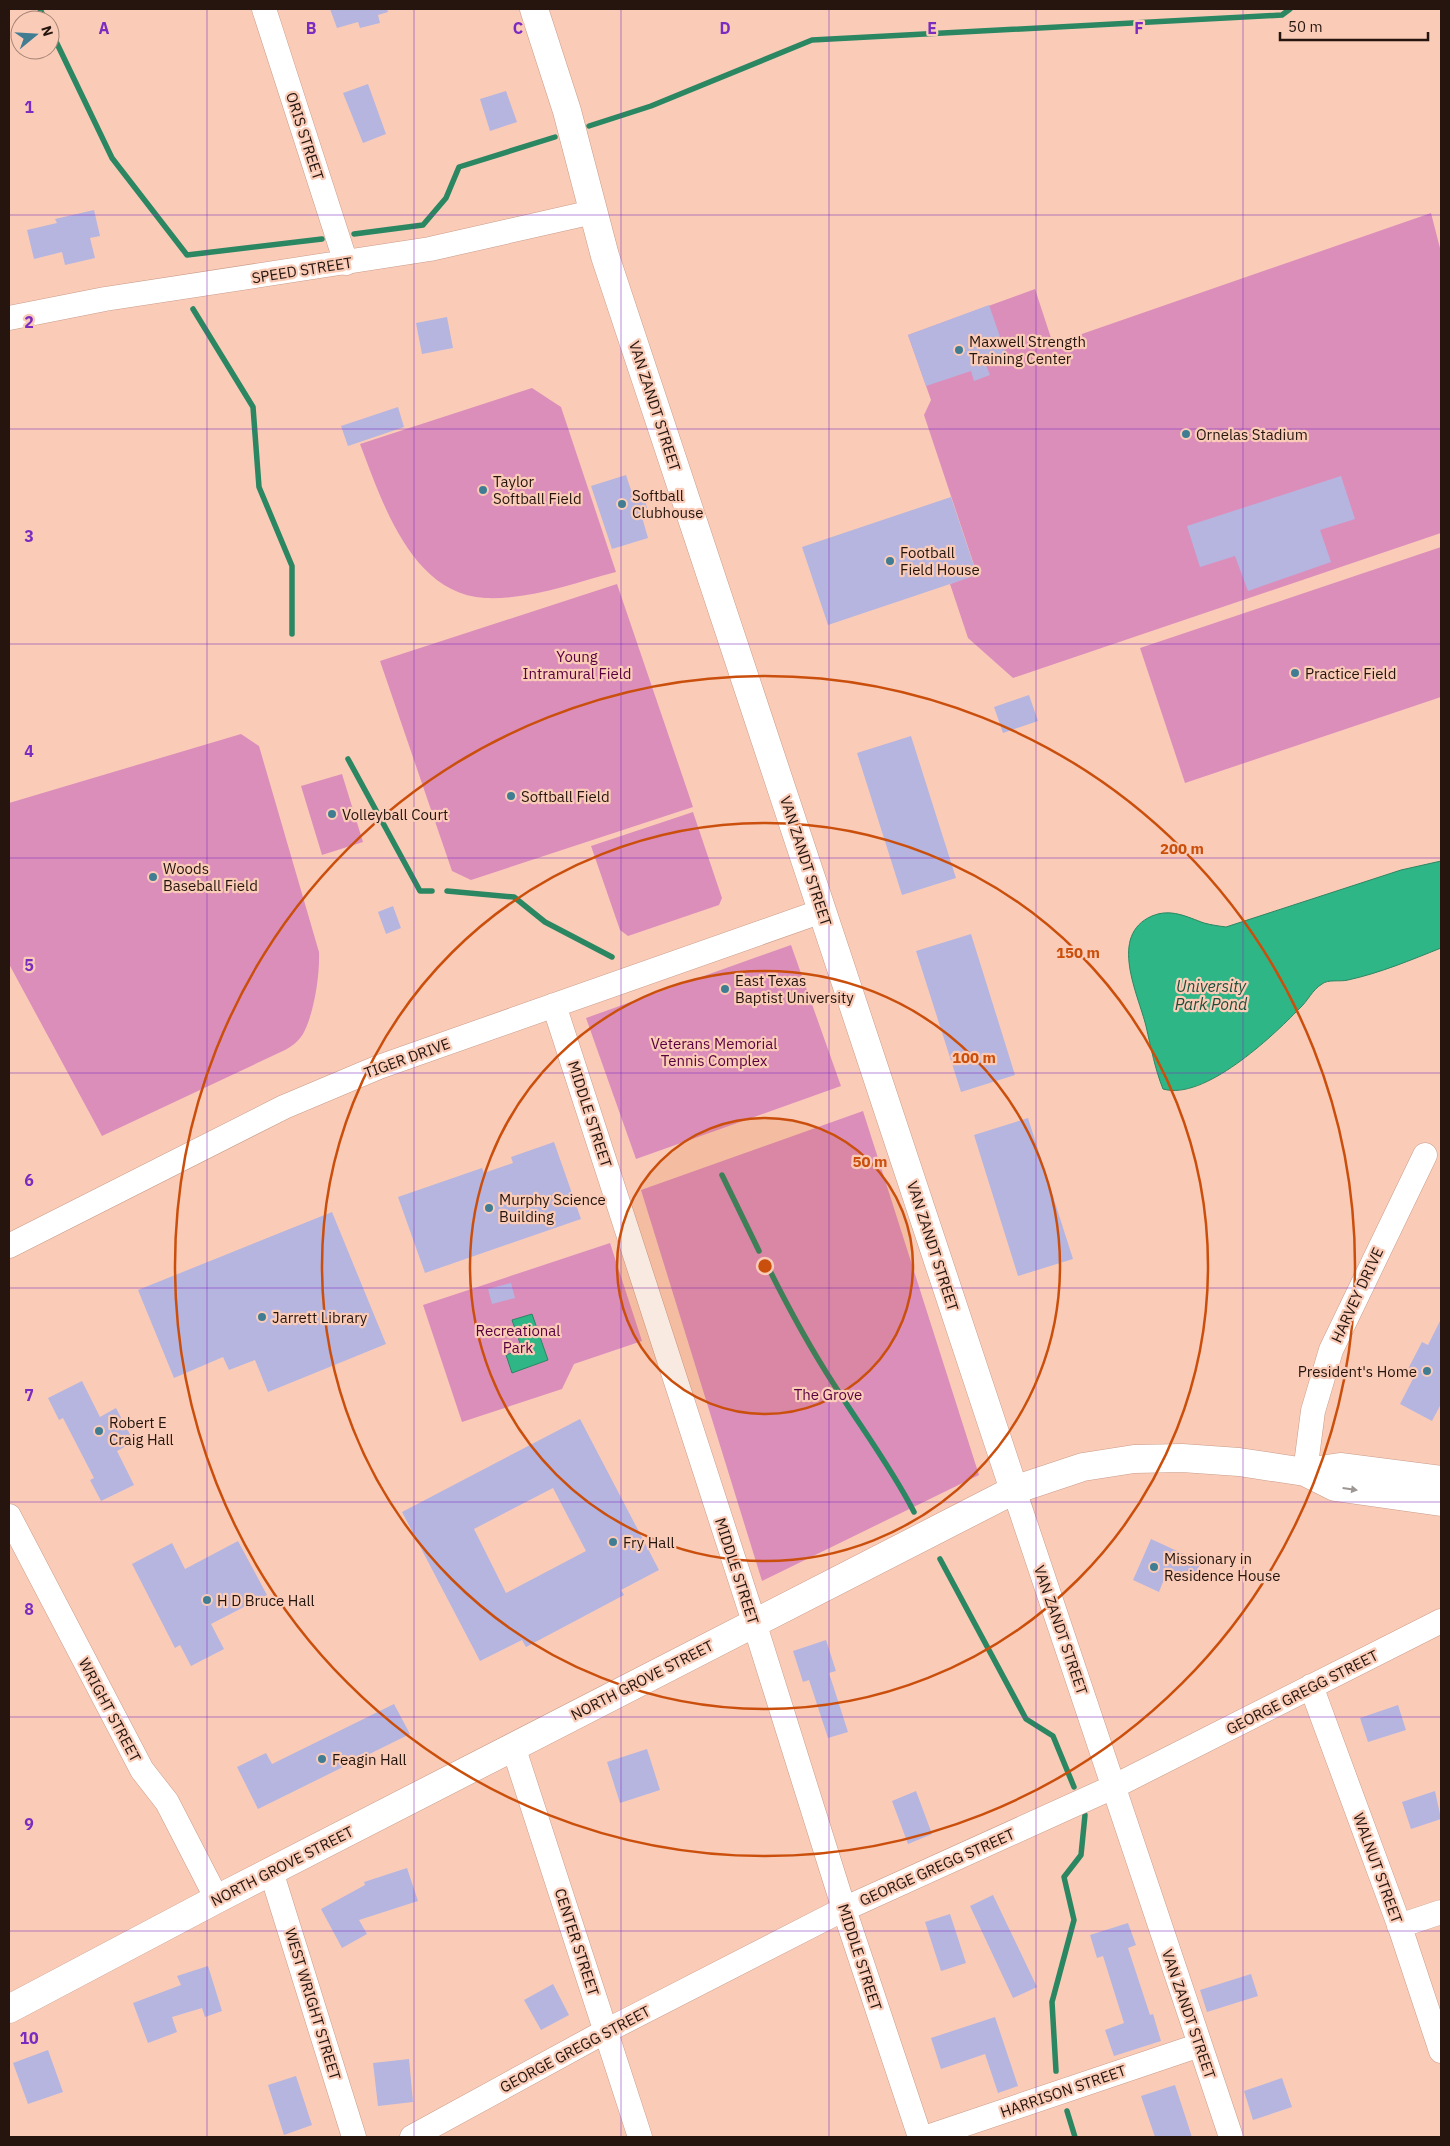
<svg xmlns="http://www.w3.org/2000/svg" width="1450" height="2146" font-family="'IBM Plex Sans',sans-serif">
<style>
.green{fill:#dc8ebb}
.water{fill:#2eb686;stroke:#2b8662}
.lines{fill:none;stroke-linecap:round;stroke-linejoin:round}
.stream{stroke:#2b8662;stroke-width:5.5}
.building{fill:#b5b5e0;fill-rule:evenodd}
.minor-casing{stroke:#c99c89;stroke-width:25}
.tertiary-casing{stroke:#c99c89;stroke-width:29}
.secondary-casing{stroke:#c99c89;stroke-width:29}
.minor{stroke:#fff;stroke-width:24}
.tertiary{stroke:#fff;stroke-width:28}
.secondary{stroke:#fff;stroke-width:28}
.oneway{fill:#9d9693}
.grid{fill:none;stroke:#7b2cbf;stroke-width:1;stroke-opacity:0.55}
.ring{fill:none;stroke:#cb4f0c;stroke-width:2.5}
.poi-dot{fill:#407d93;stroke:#faccb8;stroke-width:2}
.labels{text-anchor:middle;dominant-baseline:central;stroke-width:4.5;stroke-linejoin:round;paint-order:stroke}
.street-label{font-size:15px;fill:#25150e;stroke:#faccb8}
.poi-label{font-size:15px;fill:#25150e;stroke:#faccb8;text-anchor:start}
.park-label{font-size:15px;fill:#590140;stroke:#faccb8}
.water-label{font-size:16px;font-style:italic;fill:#1b4f3b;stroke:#faccb8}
.grid-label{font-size:16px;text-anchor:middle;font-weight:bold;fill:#7b2cbf;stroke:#faccb8;stroke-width:4.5;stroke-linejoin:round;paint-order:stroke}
.centre{fill:#cb4f0c;stroke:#faccb8;stroke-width:2.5}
.ring-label{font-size:15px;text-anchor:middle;font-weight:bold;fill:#cb4f0c;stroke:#faccb8;stroke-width:4.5;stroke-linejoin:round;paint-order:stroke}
</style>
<rect width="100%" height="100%" fill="#faccb8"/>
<path class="green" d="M1431,213L1441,252V533L1013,678L968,638L950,584L977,574L924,415L931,400L908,335L1035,289L1053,344Z
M532,388L561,407L616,572C574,583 529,600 485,598C411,594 382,501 360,444Z
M1441,547V697L1185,783L1140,648Z
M617,584L693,807L471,880L452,871L380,661Z
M241,734L259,746L319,952C320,975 314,1014 303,1034C298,1042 292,1046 285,1050L102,1136L9,964V803Z
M342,774L363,842L322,855L301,786Z
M693,812L722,898L719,905L628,936L620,930L591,846Z
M791,945L841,1086L636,1159L586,1018Z
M863,1111L979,1475L762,1581L641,1190Z
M610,1243L642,1341L574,1364L562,1389L462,1422L423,1305Z"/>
<path class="water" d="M1441,861V948C1411,960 1380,973 1348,980C1340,982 1328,979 1322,984C1312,990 1308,1001 1299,1009C1272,1037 1204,1101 1163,1089C1155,1069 1151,1048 1146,1026C1138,994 1108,935 1152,916C1171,908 1187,917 1204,923C1211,925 1219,926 1226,927L1401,870Z
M532,1314L548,1360L512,1373L506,1355L522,1349L512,1320Z"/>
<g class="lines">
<path class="stream" d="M40,9L45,20
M50,29L112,158L187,255L322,239
M589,126L651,106L812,40L1282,15L1290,9
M354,234L423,225L446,198L459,167L555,137
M193,309L253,407L259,487L292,566V634
M348,759L420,891H432
M447,891L514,897L545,922L612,957
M722,1175L759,1251
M768,1267C788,1307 809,1346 833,1383C860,1426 891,1467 914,1512
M940,1559L1026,1719L1053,1736L1074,1787
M1056,2071L1052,2002L1074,1920L1064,1877L1081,1855L1085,1815
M1067,2111L1075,2137"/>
</g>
<path class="building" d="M330,9H387L388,12L378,15L380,23L360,28L358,22L337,28Z
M368,84L386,134L363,143L343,93Z
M506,91L517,122L490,131L480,99Z
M94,210L100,236L90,238L95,258L65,265L62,252L34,259L27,230L57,223L55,219Z
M989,305L1007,357L986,365L990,375L974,381L971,371L926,386L908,335Z
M447,317L453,348L422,354L416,323Z
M398,407L404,427L348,446L341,426Z
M626,475L632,493L642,490L649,515L642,517L648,538L612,549L591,486Z
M1341,476L1355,519L1320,530L1331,562L1248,591L1235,556L1200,567L1187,526Z
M951,497L977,575L828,625L802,547Z
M1029,695L1038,721L1003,733L994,707Z
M911,736L956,878L902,895L857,753Z
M393,906L401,928L386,934L378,912Z
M971,934L1015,1075L961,1092L916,951Z
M1028,1118L1073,1259L1018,1276L974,1135Z
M554,1142L581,1219L425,1273L398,1197L482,1168L484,1173L513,1163L511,1157Z
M332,1212L386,1344L268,1392L255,1360L229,1370L223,1357L174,1378L138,1290Z
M511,1283L515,1298L492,1304L488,1289Z
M1441,1319V1404L1432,1421L1400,1404L1416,1373L1408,1369L1422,1342L1428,1345Z
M82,1381L100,1417L116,1408L134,1442L117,1451L134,1485L101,1501L90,1480L94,1478L63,1418L59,1420L48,1398Z
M580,1419L659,1570L621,1590L624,1595L526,1647L522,1640L480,1661L402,1512ZM553,1488L586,1551L506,1593L474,1529Z
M1151,1539L1201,1562L1191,1583L1167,1572L1159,1592L1133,1580Z
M238,1541L267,1595L211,1624L224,1649L191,1666L180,1645L175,1648L132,1564L172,1543L185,1569Z
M826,1640L836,1671L829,1673L848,1732L828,1738L809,1680L803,1682L793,1651Z
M394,1704L410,1734L258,1809L237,1767L266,1753L272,1764Z
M1398,1705L1406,1730L1368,1742L1360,1718Z
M647,1749L660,1790L620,1803L607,1762Z
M916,1791L932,1834L908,1844L892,1801Z
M1435,1791L1441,1819L1411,1829L1402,1802Z
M407,1868L418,1901L359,1920L367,1934L342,1948L321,1909L365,1885L364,1882Z
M993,1895L1037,1987L1013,1998L970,1906Z
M950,1914L966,1963L941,1971L925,1922Z
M1128,1923L1136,1945L1128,1948L1150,2015L1153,2014L1161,2041L1114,2056L1105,2030L1124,2023L1103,1956L1097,1958L1090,1935Z
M208,1966L222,2011L205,2017L202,2008L172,2017L177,2032L148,2043L133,2003L181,1985L177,1976Z
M1251,1974L1258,1996L1207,2012L1200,1990Z
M553,1984L569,2015L541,2030L524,2000Z
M995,2017L1018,2086L998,2093L985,2054L941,2069L931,2038Z
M48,2050L63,2092L28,2104L13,2063Z
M409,2059L413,2102L378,2106L373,2063Z
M296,2076L312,2125L284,2135L268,2085Z
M1282,2078L1292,2107L1253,2120L1244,2091Z
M1175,2085L1192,2137H1155L1141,2096Z"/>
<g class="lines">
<defs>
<path id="minor" d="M264,9L346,263
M9,318L105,299L430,249L593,212
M554,1005L754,1622L844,1909L920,2137
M9,1246L284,1107L379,1067L822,911
M1305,1472L1313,1411L1331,1350L1425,1155
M1014,1490L1231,2137
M9,1516L142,1770L167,1802L217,1899
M1311,1686L1401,1930L1441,2051
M513,1746L640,2137
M271,1871L354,2137
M1399,1926L1441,1912
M412,2137L606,2031L844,1909L1113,1787L1441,1621
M927,2137L1200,2045"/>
<path id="tertiary" d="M534,9L567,111L605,256L1014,1490"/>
<path id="secondary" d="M1305,1472L1340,1467L1441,1480
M9,2009L217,1899L1014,1490L1083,1467L1134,1459L1182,1458L1239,1462L1305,1472L1335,1487L1441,1502"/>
</defs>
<use href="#minor" class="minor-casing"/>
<use href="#tertiary" class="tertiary-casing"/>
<use href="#secondary" class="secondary-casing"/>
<use href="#minor" class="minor"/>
<use href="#tertiary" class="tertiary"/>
<use href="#secondary" class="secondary"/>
</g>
<defs><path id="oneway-solid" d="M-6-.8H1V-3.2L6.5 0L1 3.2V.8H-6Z" transform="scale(1.25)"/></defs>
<use class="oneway" href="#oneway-solid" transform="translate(1350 1489) rotate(8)"/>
<path class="grid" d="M207,9V2137M414,9V2137M621,9V2137M829,9V2137M1036,9V2137M1243,9V2137M9,215H1441M9,429H1441M9,644H1441M9,858H1441M9,1073H1441M9,1288H1441M9,1502H1441M9,1717H1441M9,1931H1441"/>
<circle cx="765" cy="1266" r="148" fill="#cb4f0c" fill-opacity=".12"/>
<g class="ring">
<circle cx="765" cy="1266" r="148"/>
<circle cx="765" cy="1266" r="295"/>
<circle cx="765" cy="1266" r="443"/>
<circle cx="765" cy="1266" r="590"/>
</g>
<g class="poi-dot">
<circle cx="959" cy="350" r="5"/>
<circle cx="1186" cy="434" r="5"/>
<circle cx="483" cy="490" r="5"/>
<circle cx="622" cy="504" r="5"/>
<circle cx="890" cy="561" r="5"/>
<circle cx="1295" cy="673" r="5"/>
<circle cx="511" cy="796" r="5"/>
<circle cx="332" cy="814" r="5"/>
<circle cx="153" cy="877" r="5"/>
<circle cx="725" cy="989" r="5"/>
<circle cx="489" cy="1208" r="5"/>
<circle cx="262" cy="1317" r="5"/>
<circle cx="1427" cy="1371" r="5"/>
<circle cx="99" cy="1431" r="5"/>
<circle cx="613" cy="1542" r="5"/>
<circle cx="1154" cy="1567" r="5"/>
<circle cx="207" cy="1600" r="5"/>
<circle cx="322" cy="1759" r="5"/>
</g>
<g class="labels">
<g class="street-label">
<text transform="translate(305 136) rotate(72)">ORIS STREET</text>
<text transform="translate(302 270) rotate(-9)">SPEED STREET</text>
<text transform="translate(655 406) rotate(72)">VAN ZANDT STREET</text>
<text transform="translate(806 861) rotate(72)">VAN ZANDT STREET</text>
<text transform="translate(407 1058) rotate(-20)">TIGER DRIVE</text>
<text transform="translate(590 1114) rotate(72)">MIDDLE STREET</text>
<text transform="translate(933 1246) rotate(72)">VAN ZANDT STREET</text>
<text transform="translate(1357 1295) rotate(-65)">HARVEY DRIVE</text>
<text transform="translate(737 1571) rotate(72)">MIDDLE STREET</text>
<text transform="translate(1061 1630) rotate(71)">VAN ZANDT STREET</text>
<text transform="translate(642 1680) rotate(-27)">NORTH GROVE STREET</text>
<text transform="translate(1302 1692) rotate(-27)">GEORGE GREGG STREET</text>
<text transform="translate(110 1710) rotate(62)">WRIGHT STREET</text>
<text transform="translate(282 1866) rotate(-27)">NORTH GROVE STREET</text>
<text transform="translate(937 1867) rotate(-24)">GEORGE GREGG STREET</text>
<text transform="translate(1378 1868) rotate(70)">WALNUT STREET</text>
<text transform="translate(577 1942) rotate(72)">CENTER STREET</text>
<text transform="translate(860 1957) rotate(72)">MIDDLE STREET</text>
<text transform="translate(313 2004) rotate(73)">WEST WRIGHT STREET</text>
<text transform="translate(1189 2014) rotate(71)">VAN ZANDT STREET</text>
<text transform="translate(575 2049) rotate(-28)">GEORGE GREGG STREET</text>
<text transform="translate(1063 2091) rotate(-19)">HARRISON STREET</text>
</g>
<g class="poi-label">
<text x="969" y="341">Maxwell Strength<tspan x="969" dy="17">Training Center</tspan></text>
<text x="1196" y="434">Ornelas Stadium</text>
<text x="493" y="481">Taylor<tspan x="493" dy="17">Softball Field</tspan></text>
<text x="632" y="495">Softball<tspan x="632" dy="17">Clubhouse</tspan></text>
<text x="900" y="552">Football<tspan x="900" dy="17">Field House</tspan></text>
<text x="1305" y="673">Practice Field</text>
<text x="521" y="796">Softball Field</text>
<text x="342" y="814">Volleyball Court</text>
<text x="163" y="868">Woods<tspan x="163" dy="17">Baseball Field</tspan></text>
<text x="735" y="980">East Texas<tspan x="735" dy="17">Baptist University</tspan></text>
<text x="499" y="1199">Murphy Science<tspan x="499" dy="17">Building</tspan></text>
<text x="272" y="1317">Jarrett Library</text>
<text x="1417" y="1371" text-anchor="end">President's Home</text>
<text x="109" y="1422">Robert E<tspan x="109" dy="17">Craig Hall</tspan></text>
<text x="623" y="1542">Fry Hall</text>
<text x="1164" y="1558">Missionary in<tspan x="1164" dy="17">Residence House</tspan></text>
<text x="217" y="1600">H D Bruce Hall</text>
<text x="332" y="1759">Feagin Hall</text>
</g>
<g class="park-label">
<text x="577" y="656">Young<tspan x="577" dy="17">Intramural Field</tspan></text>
<text x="714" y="1043">Veterans Memorial<tspan x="714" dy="17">Tennis Complex</tspan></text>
<text x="518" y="1330">Recreational<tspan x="518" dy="17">Park</tspan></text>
<text x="828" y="1394">The Grove</text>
</g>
<g class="water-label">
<text x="1211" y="986">University<tspan x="1211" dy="18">Park Pond</tspan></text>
</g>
</g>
<g class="grid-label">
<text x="104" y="34">A</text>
<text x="311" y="34">B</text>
<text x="518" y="34">C</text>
<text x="725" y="34">D</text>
<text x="932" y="34">E</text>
<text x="1139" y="34">F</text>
<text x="29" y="113">1</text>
<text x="29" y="328">2</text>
<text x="29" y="542">3</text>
<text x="29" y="757">4</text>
<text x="29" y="971">5</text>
<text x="29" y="1186">6</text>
<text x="29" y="1401">7</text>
<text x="29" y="1615">8</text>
<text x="29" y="1830">9</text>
<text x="29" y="2044">10</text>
</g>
<circle cx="765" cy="1266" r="8" class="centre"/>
<g class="ring-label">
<text x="1182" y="854">200 m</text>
<text x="1078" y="958">150 m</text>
<text x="974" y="1063">100 m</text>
<text x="870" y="1167">50 m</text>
</g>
<rect width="1450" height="2146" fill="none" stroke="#25150e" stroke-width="20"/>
<g transform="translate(35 35) rotate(72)"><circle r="24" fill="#faccb8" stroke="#a58374"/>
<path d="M0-4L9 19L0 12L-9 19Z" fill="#407d93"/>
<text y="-8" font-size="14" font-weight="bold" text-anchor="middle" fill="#25150e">N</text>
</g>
<path d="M1280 32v8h148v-8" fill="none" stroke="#25150e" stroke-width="2.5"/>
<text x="1288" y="32" font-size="15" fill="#25150e" stroke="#faccb8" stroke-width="4" paint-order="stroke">50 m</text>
</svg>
